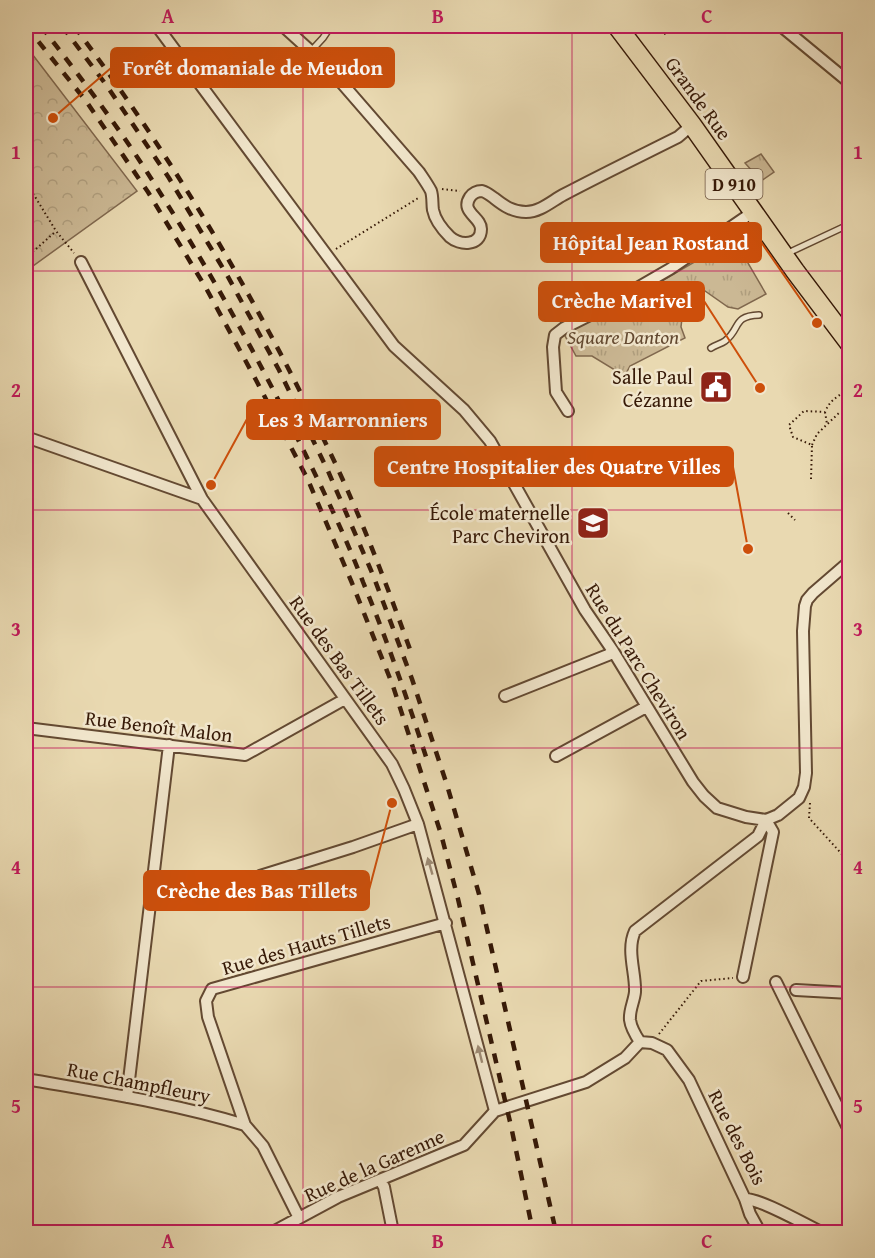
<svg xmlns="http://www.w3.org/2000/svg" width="875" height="1258" font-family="'Gentium Book Plus',serif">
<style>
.forest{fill:url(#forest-crowns);stroke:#80684e;stroke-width:1.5}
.park{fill:url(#park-tufts);stroke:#80684e;stroke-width:1.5}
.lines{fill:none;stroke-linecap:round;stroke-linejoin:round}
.service-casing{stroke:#634932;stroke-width:8}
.minor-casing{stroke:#634932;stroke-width:14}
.primary-casing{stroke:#361907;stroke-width:21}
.path{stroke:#361907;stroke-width:2;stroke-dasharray:1.5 3;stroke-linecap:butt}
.service{stroke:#f1e6cc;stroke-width:5}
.minor{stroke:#f1e6cc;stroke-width:10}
.primary{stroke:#e9d9b1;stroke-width:18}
.rail{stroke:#361907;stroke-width:4.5;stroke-dasharray:10 10;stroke-linecap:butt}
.oneway{fill:#9d8a73}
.grid{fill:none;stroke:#c2185b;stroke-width:1.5;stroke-opacity:0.55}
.labels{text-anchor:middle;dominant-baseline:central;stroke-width:5;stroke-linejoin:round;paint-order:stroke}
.shield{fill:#f1e6cc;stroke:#6e5642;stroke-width:1.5}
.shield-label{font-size:18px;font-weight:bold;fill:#361907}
.street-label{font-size:20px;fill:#361907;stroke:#f1e6cc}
.park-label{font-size:20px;font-style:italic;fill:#634931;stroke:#f1e6cc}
.poi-label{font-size:20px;fill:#361907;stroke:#f1e6cc;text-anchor:end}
.leader{fill:none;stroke:#cd4f0b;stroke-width:2}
.callout-dot{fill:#cd4f0b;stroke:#f1e6cc;stroke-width:2}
.callout{fill:#cd4f0b;stroke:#cd4f0b;stroke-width:2}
.callout-label{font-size:21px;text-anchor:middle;font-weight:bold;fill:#fff}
.neatline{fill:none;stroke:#c2185b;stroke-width:2}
.grid-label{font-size:20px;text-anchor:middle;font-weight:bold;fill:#c2185b}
</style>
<defs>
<pattern id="forest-crowns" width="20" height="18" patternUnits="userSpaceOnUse" patternTransform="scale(1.5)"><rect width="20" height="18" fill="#cbb894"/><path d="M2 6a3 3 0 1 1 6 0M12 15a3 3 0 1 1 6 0" fill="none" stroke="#af9e7e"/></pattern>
<pattern id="park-tufts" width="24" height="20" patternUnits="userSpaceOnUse" patternTransform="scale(1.5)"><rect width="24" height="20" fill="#cbb894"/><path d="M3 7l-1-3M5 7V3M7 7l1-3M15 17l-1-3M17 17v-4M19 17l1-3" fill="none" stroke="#af9e7e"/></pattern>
</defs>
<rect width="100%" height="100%" fill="#e9d9b1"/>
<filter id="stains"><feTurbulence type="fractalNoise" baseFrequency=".00333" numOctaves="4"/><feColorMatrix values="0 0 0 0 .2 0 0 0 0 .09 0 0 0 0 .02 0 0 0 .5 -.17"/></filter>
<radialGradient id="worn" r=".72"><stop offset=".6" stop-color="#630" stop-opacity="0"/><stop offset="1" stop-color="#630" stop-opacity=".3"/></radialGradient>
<path class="forest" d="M26,46L137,191L26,271Z"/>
<path class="park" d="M761,154L774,172L761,181L745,163Z
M734,239L766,294L738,309L728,307L705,291H690L689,300L684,301L681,327L685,338L630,366L623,379L613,374L615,370L592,356H576L564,334L636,296Z"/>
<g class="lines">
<defs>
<path id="service" d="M311,51L323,38L331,26
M847,161L850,164
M788,253L850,224
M711,348C715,345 721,344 725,341C741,329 732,316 759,315"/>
<path id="minor" d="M157,26L394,346L464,410L490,441L585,610L613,651L693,782L704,796L717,808L746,817L766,820L778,815L799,798L804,787L806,773L803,631L805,606L807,600L813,593L850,561
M283,26L327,66L419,172C423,178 428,185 431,191C433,197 432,204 433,210C435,220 442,229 450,237C459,245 481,247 481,229C481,217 460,212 470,197C473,193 477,191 482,191C486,192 490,195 494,198C504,206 513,212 526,212C540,212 552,201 563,195C601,175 640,156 678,137L692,125
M781,26L850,83
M81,262L202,499L392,764L404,789L418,824L495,1111
M568,411L556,392L553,347L555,335L564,328L594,313L670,269L753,212
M26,437L202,499
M505,696L608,655L613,651
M26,728L245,755L345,699
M556,756L646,707
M260,876L353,847L418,824
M743,977L773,832L766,820
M776,982L850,1132
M796,990L850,993
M640,1042C636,1036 631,1028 630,1020C629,1010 634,1002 635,992C636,973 626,950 635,931L758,836L766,820
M640,1042L652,1043L667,1050L689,1080L745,1199L750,1214L760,1232
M26,1079C99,1092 173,1103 245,1125
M127,1097L169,745
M380,1180L384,1187L393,1232
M745,1199C759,1198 806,1225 821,1232
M299,1218L263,1146L245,1125L208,1017L206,1001L212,989L446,923
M273,1232L338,1197L464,1145L495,1111L586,1082L625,1058L640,1042"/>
<path id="primary" d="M617,26L692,125L795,271L850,344"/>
</defs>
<use href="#service" class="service-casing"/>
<use href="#minor" class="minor-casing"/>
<use href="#primary" class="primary-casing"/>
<path class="path" d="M664,34L689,26
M26,182L56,231L74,253
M442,189L460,191
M336,249L420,197
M26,258L56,231
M825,412L827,424
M812,445L817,434L840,412
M811,479L812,445L793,437L789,425L804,411L825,412C829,402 835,398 844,392
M788,513L795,520
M810,803L809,818L850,863
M659,1034L701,981L733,978"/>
<use href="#service" class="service"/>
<use href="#minor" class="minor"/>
<use href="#primary" class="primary"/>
<path class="rail" d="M26,26L86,101L148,192L206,288L256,380L308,480L352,583L393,686L441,834L458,899L511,1126L533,1232
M41,26C81,78 122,131 157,188C205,263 249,341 289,421C315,474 342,527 363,582C388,642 409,704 429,766
M62,26L107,86L169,178L227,275L279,370L328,471L373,575L412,679L447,785L479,894L556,1232
M74,26C177,163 263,310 336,465C365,527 389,591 412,655"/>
</g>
<defs><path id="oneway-solid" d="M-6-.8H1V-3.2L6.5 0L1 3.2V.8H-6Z" transform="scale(1.5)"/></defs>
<g class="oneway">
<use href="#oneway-solid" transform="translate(430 866) rotate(-106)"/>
<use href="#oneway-solid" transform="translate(480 1054) rotate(-104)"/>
</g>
<path class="grid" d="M303,26V1232M572,26V1232M26,271H850M26,510H850M26,748H850M26,987H850"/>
<defs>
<symbol id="civic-square" viewBox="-11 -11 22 22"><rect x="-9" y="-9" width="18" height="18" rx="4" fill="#8f2418" stroke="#f1e6cc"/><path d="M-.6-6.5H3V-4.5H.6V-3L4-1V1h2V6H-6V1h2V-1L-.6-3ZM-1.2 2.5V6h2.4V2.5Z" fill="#fff"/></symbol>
<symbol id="school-square" viewBox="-11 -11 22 22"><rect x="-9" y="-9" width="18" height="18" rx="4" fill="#8f2418" stroke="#f1e6cc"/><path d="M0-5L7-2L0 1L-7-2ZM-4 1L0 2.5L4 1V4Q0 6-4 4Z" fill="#fff"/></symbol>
</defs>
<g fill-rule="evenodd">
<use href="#civic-square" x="697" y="368" width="38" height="38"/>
<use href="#school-square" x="574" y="504" width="38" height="38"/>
</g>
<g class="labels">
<rect class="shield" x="705.5" y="169" width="57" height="30" rx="4.5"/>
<g class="shield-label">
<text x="734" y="184">D 910</text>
</g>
<g class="street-label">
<text transform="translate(699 98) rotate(54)">Grande Rue</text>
<text transform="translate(340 660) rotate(54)">Rue des Bas Tillets</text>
<text transform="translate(639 661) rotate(58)">Rue du Parc Cheviron</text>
<text transform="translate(159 726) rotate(7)">Rue Benoît Malon</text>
<text transform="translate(306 944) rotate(-16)">Rue des Hauts Tillets</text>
<text transform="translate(139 1082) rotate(11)">Rue Champfleury</text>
<text transform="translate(738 1137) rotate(63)">Rue des Bois</text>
<text transform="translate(374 1165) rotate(-24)">Rue de la Garenne</text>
</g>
<g class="park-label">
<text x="623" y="336">Square Danton</text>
</g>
<g class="poi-label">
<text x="693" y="376">Salle Paul<tspan x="693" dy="23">Cézanne</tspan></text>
<text x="570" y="512">École maternelle<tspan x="570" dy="23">Parc Cheviron</tspan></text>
</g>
</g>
<path class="leader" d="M53 118L111 68M817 323L761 242M760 388L704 301M211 485L247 419M748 549L733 467M392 803L369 890"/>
<g class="callout-dot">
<circle cx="53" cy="118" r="6"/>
<circle cx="817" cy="323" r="6"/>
<circle cx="760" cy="388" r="6"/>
<circle cx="211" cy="485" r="6"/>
<circle cx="748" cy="549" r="6"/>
<circle cx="392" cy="803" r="6"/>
</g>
<g class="callout">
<rect x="111" y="48" width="283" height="39" rx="6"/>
<rect x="541" y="223" width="220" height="39" rx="6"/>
<rect x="539" y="282" width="165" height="39" rx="6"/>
<rect x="247" y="400" width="193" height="39" rx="6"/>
<rect x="375" y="447" width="358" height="39" rx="6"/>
<rect x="144" y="871" width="225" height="39" rx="6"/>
</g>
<g class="callout-label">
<text x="253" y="75">Forêt domaniale de Meudon</text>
<text x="651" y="250">Hôpital Jean Rostand</text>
<text x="622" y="308">Crèche Marivel</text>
<text x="343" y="427">Les 3 Marronniers</text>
<text x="554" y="474">Centre Hospitalier des Quatre Villes</text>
<text x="257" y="898">Crèche des Bas Tillets</text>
</g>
<rect width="875" height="1258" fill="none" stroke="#e9d9b1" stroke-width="66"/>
<rect x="33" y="33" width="809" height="1192" class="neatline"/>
<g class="grid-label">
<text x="168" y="23">A</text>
<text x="438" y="23">B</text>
<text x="707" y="23">C</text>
<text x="16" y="159">1</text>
<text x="858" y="159">1</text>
<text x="16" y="397">2</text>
<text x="858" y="397">2</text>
<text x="16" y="636">3</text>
<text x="858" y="636">3</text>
<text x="16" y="874">4</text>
<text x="858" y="874">4</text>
<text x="16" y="1113">5</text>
<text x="858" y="1113">5</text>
<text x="168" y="1248">A</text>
<text x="438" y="1248">B</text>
<text x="707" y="1248">C</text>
</g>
<rect width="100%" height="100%" filter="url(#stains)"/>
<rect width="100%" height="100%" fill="url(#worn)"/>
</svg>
